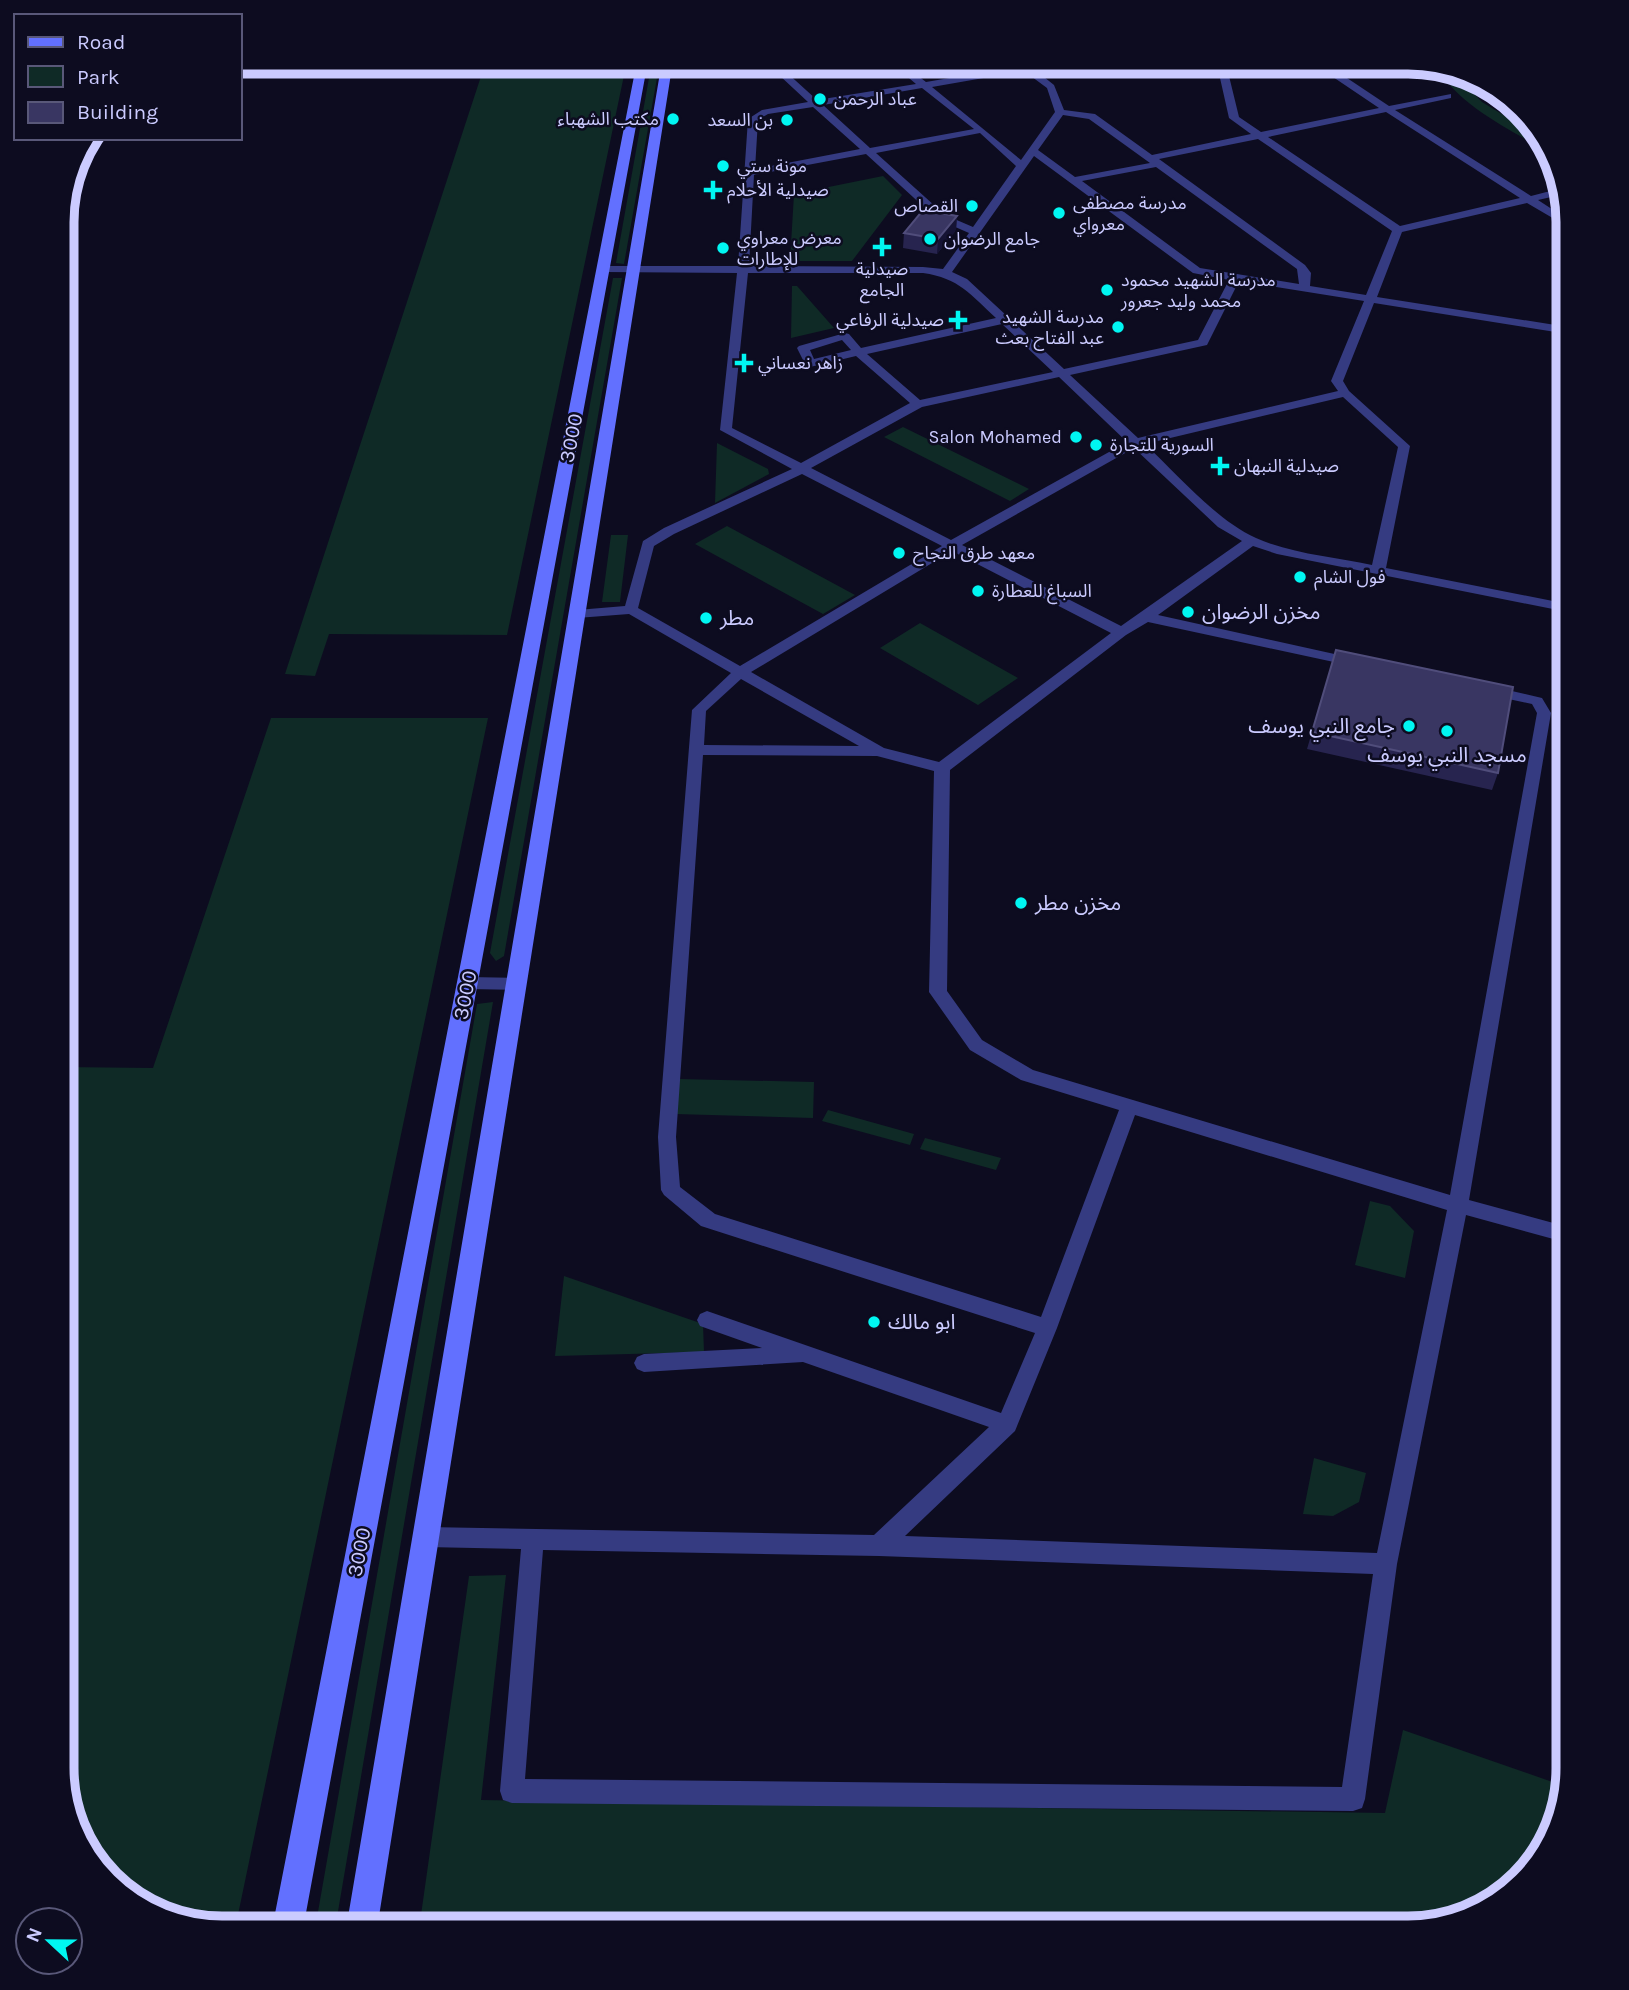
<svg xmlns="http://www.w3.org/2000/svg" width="1629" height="1990" font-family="Karla,'Noto Sans Arabic',sans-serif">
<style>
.green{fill:#0f2a26}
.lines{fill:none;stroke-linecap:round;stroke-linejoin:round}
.street{fill:#353b81;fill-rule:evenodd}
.secondary{fill:#6270ff;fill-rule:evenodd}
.wall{fill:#27244f}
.shaded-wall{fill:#151334}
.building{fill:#393662;stroke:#504d7b;stroke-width:2}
.poi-dot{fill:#00f6f2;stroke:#0d0c20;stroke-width:2.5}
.labels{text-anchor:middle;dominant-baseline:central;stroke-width:5;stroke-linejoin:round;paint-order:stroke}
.far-poi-label{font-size:18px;fill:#cbcbff;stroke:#0d0c20;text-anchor:start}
.street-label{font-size:21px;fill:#cbcbff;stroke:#0d0c20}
.poi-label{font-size:21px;fill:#cbcbff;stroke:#0d0c20;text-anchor:start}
.rim{fill:none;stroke:#cbcbff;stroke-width:9}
</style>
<rect width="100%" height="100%" fill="#0d0c20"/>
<path class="green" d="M486,61H627L507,635L329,634L315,676L285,674Z
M652,61H660L624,264L616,263Z
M1437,67L1454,73L1482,102L1543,139L1546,151C1508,128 1460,107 1437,67Z
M883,176L902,195L852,261H790L794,194Z
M613,278H622L504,956L496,961L490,953Z
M792,286H797L834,328L791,338Z
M903,427L1029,489L1010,501L884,437Z
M717,443L768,469L769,474L715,503Z
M727,526L855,595L823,614L695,544Z
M611,535H628L620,602H602Z
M920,623L1018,678L978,705L880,648Z
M271,718H488L235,1929H221L142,1907L89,1858L61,1768V1067L153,1068Z
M493,1002L335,1929H315L477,1004Z
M679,1079L814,1082L813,1118L675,1114Z
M828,1110L914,1134L910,1145L822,1121Z
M925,1138L1001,1158L996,1170L920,1149Z
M1370,1201L1390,1206L1414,1231L1405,1278L1355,1265Z
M564,1276L703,1324L704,1352L555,1356Z
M1314,1458L1366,1473L1359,1502L1333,1516L1303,1514Z
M506,1575L481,1800L1385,1813L1403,1730L1564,1786L1551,1840L1497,1901L1408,1929H419L469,1576Z"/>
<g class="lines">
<path class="street" d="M764,61H774L817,100L916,84L889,61H899L926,82L1019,66L1016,61L1028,65L1071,61L1034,69L1054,85L1064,110L1095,114L1152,155L1251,134L1229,118L1220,78L1189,71L1177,62C1191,62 1207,69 1221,73L1228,62H1236L1229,76L1239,117L1261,132L1379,108L1333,77L1338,62H1346L1341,74L1389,106L1451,94V98L1395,110L1531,196L1558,189L1560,195L1538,200L1567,219L1568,227L1527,203L1402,232L1377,297L1568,327V334L1374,303L1343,381L1349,391L1410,446L1386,568L1568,604V612L1277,554L1253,546L1158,615L1357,659L1364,663L1362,666L1357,667L1148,622L1126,635L950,770L947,991L982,1040L1033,1070L1450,1195L1537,713L1532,704L1485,694L1483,691L1490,686L1542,698L1551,713L1469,1200L1568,1227V1243L1466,1215L1397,1564L1365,1799L1362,1808L1353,1811L512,1803L503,1800L500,1791L521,1549L426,1547L418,1544L415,1537L418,1530L426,1527L874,1535L989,1427L803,1362L644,1372L637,1369L634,1363L637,1357L644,1354L762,1348L700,1326L697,1320L700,1314L707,1311L1001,1413L1035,1333L701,1226L664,1195L661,1190L658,1137L692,710L731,673L629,614L577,618L570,614L577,610L625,606L643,541L664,528L792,469L720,430L737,273L604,272L598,269L604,266H738L748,119L762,110L808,102ZM1024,71L1047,88L1055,112L1021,160L932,87ZM922,88L974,129L870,148L823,105ZM813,107L860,149L755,169L758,120L768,114ZM1386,112L1520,198L1400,226L1268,137ZM1063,115L1089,119L1150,163L1075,177L1038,150ZM980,133L1016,166L973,227L945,215L876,153ZM1258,139L1392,231L1366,295L1310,286L1311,273L1305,265L1159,159ZM866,154L937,219L969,233L943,269L923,267L749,266L754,175ZM1034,156L1193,273L1229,280L1198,340L1064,369L967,279L952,272ZM1156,167L1297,269L1299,284L1200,268L1082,181ZM748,273H923C959,278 971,295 996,318L861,348L849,334L845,333L799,346L797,348L806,366L810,367L856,356L910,403L801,463L732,428ZM1239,281L1364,301L1331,381L1338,391L1138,438L1070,375L1207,345ZM1002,324L1053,372L920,400L867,354ZM842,340L851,350L814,359L810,350ZM1059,377L1127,442L951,540L811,468L922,407ZM1343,397L1398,447L1372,565C1335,557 1291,554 1256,538C1216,520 1178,475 1145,444ZM1134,448L1218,527L1242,541L1121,626L962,545ZM802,474L942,546L740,666L638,608L654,546L674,534ZM952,551L1111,633L939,762L884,748L751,672ZM741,679L859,746L704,745L706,711ZM703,755L877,756L934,771L929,992L970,1050L1021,1080L1119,1110L1041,1317L715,1214L680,1187L676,1137ZM1135,1115L1447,1210L1377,1553L905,1536L1015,1431L1057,1328ZM543,1550L879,1556L1373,1574L1342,1787L525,1779Z
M468,977L517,978L523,980L526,984L523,988L517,990L468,989L462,987L459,983L462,979Z"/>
<path class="secondary" d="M637,61H648L303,1929H272Z
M662,61H673L377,1929H346Z
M1468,77L1483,81L1533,125C1515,124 1475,92 1468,77Z"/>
</g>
<path class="wall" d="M957,216L956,230L937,254L903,248L904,233Z
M1312,732L1498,773L1492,790L1307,749Z"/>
<path class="shaded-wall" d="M957,216L956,230L937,254L938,239Z"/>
<path class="building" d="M923,210L957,216L938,239L904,233Z
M1336,650L1513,687L1498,773L1312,732Z"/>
<g class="poi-dot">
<circle cx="820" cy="99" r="7"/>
<circle cx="673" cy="119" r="7"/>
<circle cx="787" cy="120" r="7"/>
<circle cx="723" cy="166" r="7"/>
<path d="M709.5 179.5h7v7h7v7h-7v7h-7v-7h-7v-7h7z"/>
<circle cx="972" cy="206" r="7"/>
<circle cx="1059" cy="213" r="7"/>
<circle cx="930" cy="239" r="7"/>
<path d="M878.5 236.5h7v7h7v7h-7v7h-7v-7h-7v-7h7z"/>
<circle cx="723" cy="248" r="7"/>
<circle cx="1107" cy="290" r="7"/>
<path d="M954.5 309.5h7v7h7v7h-7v7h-7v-7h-7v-7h7z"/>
<circle cx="1118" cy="327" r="7"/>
<path d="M740.5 352.5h7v7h7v7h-7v7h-7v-7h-7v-7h7z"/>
<circle cx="1076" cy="437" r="7"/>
<circle cx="1096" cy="445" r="7"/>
<path d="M1216.5 455.5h7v7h7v7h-7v7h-7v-7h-7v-7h7z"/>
<circle cx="899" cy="553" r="7"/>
<circle cx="1300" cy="577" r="7"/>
<circle cx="978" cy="591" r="7"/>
<circle cx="1188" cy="612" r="7"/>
<circle cx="706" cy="618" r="7"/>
<circle cx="1409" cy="726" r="7"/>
<circle cx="1447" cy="731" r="7"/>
<circle cx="1021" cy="903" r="7"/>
<circle cx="874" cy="1322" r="7"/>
</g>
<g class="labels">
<g class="far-poi-label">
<text x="834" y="99">عباد الرحمن</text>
<text x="659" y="119" text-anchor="end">مكتب الشهباء</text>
<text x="773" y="120" text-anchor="end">بن السعد</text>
<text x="737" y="166">مونة ستي</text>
<text x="727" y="190">صيدلية الأحلام</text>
<text x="1073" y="203">مدرسة مصطفى<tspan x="1073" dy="21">معرواي</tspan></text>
<text x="958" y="206" text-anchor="end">القصاص</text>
<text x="737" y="238">معرض معراوي<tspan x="737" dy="21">للإطارات</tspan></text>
<text x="944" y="239">جامع الرضوان</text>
<text x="882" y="269" text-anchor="middle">صيدلية<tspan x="882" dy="21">الجامع</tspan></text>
<text x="1121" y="280">مدرسة الشهيد محمود<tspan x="1121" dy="21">محمد وليد جعرور</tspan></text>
<text x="1104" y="317" text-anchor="end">مدرسة الشهيد<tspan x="1104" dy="21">عبد الفتاح بعث</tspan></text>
<text x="944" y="320" text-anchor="end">صيدلية الرفاعي</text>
<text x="758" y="363">زاهر نعساني</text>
<text x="1062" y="437" text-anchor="end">Salon Mohamed</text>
<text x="1110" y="445">السورية للتجارة</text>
<text x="1234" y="466">صيدلية النبهان</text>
<text x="913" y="553">معهد طرق النجاح</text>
<text x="1314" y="577">فول الشام</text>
<text x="992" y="591">السباغ للعطارة</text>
</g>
<g class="street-label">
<text transform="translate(571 438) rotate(-79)">3000</text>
<text transform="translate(465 995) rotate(-79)">3000</text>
<text transform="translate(359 1552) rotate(-79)">3000</text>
</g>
<g class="poi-label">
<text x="1202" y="612">مخزن الرضوان</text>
<text x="720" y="618">مطر</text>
<text x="1395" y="726" text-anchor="end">جامع النبي يوسف</text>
<text x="1447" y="755" text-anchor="middle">مسجد النبي يوسف</text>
<text x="1035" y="903">مخزن مطر</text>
<text x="888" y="1322">ابو مالك</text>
</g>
</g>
<path d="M0 0H1629V1990H0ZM222 74H1408A148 148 0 0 1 1556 222V1768A148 148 0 0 1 1408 1916H222A148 148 0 0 1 74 1768V222A148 148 0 0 1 222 74Z" fill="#0d0c20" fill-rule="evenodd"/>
<path class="rim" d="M222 74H1408A148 148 0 0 1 1556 222V1768A148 148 0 0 1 1408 1916H222A148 148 0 0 1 74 1768V222A148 148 0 0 1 222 74Z"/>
<rect x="14" y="14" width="228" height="126" fill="#0d0c20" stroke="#595879" stroke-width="2"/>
<rect x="28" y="37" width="35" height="10" fill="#6270ff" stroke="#595879" stroke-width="2"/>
<text x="77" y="49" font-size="21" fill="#cbcbff">Road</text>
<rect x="28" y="66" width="35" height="21" fill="#0f2a26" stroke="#595879" stroke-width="2"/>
<text x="77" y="84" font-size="21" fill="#cbcbff">Park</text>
<rect x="28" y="102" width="35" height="21" fill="#393662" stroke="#595879" stroke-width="2"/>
<text x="77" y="119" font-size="21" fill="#cbcbff">Building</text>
<g transform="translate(49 1941) rotate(292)"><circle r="33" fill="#0d0c20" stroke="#595879" stroke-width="2"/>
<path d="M0-5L12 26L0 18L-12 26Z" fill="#00f6f2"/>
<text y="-10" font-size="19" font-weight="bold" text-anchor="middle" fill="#cbcbff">N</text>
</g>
</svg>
